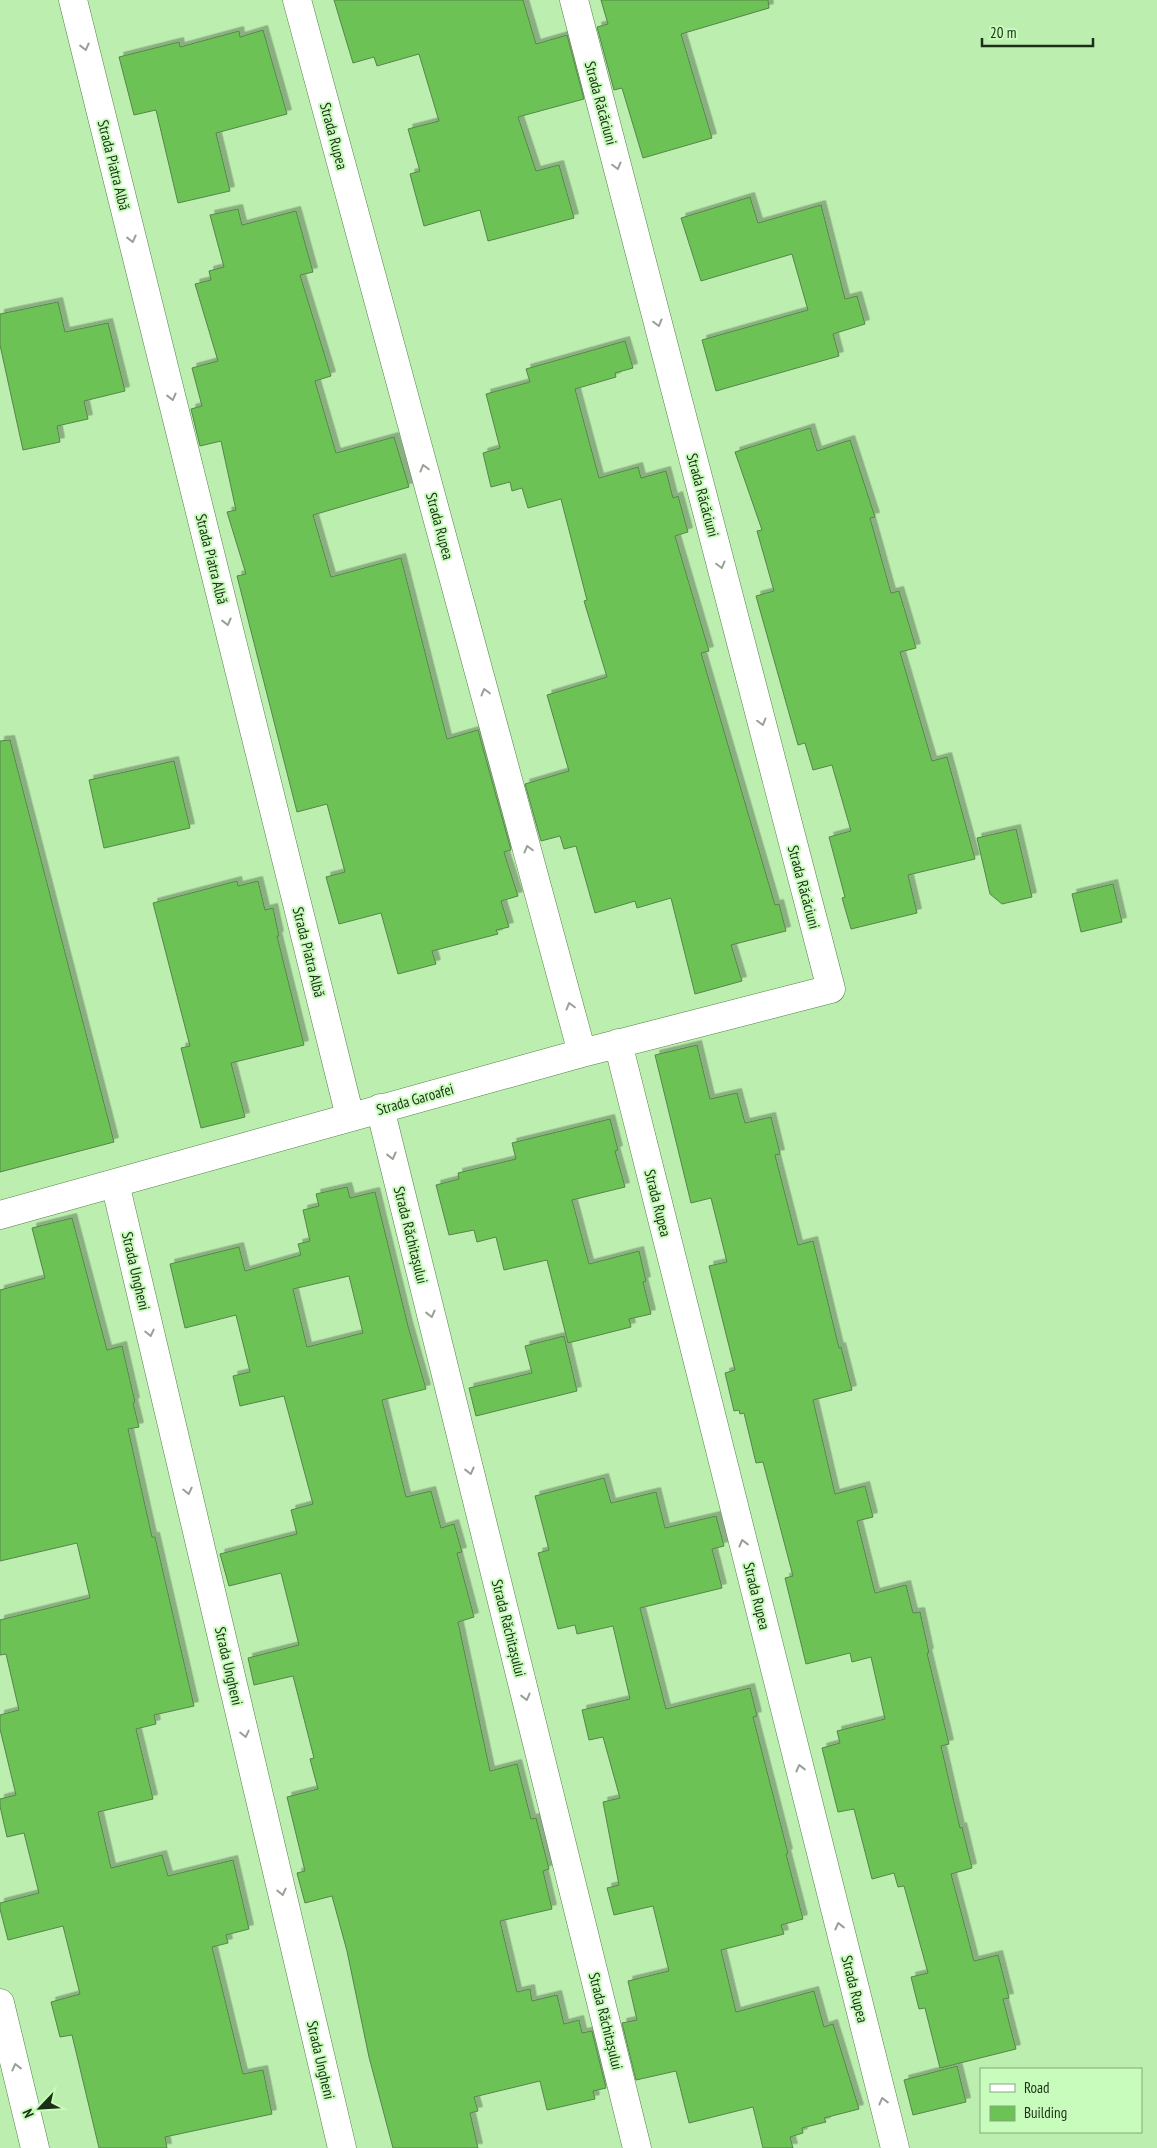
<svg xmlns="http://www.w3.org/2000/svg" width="1157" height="2148" font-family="'PT Sans Narrow',sans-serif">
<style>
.building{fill:#6cc255;stroke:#56854b;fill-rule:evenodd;filter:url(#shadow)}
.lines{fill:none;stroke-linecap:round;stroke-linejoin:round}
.minor-casing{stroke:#538147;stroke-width:29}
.minor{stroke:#fff;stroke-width:28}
.oneway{stroke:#98a196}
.labels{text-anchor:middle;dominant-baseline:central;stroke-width:4;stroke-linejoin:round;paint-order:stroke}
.street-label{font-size:15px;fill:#1b2f16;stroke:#c8fcbc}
</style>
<defs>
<filter id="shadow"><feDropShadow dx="4.5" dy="-4.5" stdDeviation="0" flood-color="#0004"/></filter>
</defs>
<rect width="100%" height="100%" fill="#bceeaf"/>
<path class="building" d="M334,0H523L536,44L567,35L584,99L518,117L536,171L559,165L574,218L488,241L480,210L424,226L410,174L420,171L408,129L439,121L419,54L377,66L374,57L353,63Z
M601,0H768L769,8L681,34L712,138L643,158L622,88L614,90L597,27L608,24Z
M263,30L287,114L216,133L230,191L178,203L156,110L134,115L119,57L179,42L180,47L239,31L240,37Z
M750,197L758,223L821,205L845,299L857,296L865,324L833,334L839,356L716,391L702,340L808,310L792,254L701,281L681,218Z
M238,209L242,225L296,211L313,272L300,275L331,376L315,381L336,453L394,437L409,487L313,515L331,577L401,558L447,739L478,730L511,850L504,852L518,896L501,901L509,927L496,930L498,934L432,951L436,964L398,974L381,913L339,924L326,877L345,872L327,804L297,812L237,576L246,574L227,512L236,510L221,441L200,446L191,409L202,406L192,368L218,361L195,284L211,280L209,271L224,267L210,215Z
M58,302L65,332L108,323L125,391L84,401L88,419L57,426L60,442L23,450L0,345V314Z
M625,341L633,368L615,373L616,377L575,389L599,478L638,467L641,478L666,471L673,498L678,496L688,532L675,536L709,651L701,653L775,905L779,904L786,931L731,945L742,981L695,994L671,898L637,908L635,901L595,913L576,846L564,849L560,836L541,841L525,784L569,771L547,695L607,677L584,601L587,600L561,499L528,508L522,488L512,491L510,482L491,487L483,453L500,448L486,394L530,382L526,369Z
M810,428L817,451L850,440L875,517L870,518L891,593L899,591L916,648L900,652L932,761L947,757L975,859L908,875L917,913L851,929L842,898L845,897L829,837L851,831L832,765L813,770L805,743L798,745L756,596L774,591L757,531L762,530L735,452Z
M10,740L114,1142L0,1172V741Z
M174,761L190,828L104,848L89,780Z
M1016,829L1032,897L1002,904L990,894L977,838Z
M237,881L238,886L258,881L265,910L273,908L279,936H277L304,1045L231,1063L245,1117L201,1128L181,1048L190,1046L153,903Z
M1113,884L1122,922L1081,932L1072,894Z
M697,1045L710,1099L737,1093L745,1123L771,1117L780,1154L775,1155L798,1245L813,1241L839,1348L841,1347L852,1390L813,1400L835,1494L865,1486L873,1517L857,1521L875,1593L906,1585L913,1613L920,1612L929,1653H927L949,1744L941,1746L960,1828L962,1827L972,1868L951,1874L974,1961L998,1955L1009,1998L1003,1999L1016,2049L940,2068L925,2008L919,2009L911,1977L928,1973L904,1886L898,1887L894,1873L872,1879L854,1809L838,1812L822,1748L840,1743L837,1731L885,1719L871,1657L852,1662L850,1653L806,1664L785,1578L793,1576L763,1462L756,1463L744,1413L740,1414L739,1410L734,1411L725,1373L735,1370L709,1266L727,1262L711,1198L691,1203L655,1055Z
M610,1119L618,1150L615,1151L625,1187L572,1200L589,1264L639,1251L646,1281L643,1282L651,1314L629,1319L631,1327L568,1343L547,1260L504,1270L496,1237L477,1242L474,1230L449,1235L436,1185L459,1179L458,1173L516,1159L512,1143Z
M347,1187L350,1198L375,1192L408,1326L426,1389L382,1400L406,1497L431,1491L441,1528L454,1524L462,1552L457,1553L474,1617L458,1622L490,1771L517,1764L531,1819L536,1818L549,1869L543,1871L552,1909L500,1921L517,1992L530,1989L532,2001L557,1995L564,2024L579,2020L582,2033L592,2031L606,2088L593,2091L595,2099L547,2110L540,2081L474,2097L478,2111L470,2113L478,2148H393L369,2057L347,1951L332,1896L305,1903L297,1873L305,1871L287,1797L318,1789L310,1759L314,1758L293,1676L254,1685L248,1658L299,1645L281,1573L229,1586L220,1554L297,1534L291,1510L313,1504L284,1396L240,1406L233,1376L250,1372L236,1315L185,1328L170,1264L239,1247L245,1271L301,1255L298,1244L310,1241L303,1210L319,1206L316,1194ZM349,1276L363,1333L307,1347L293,1289Z
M72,1218L107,1350L122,1346L135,1402L133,1403L139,1427L128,1429L152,1537H155L194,1706L154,1715L156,1724L136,1729L153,1799L98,1812L111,1868L162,1855L168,1876L233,1860L249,1929L226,1935L228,1943L212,1947L243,2074L263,2070L272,2114L165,2137L167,2148H99L72,2035L60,2037L51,2002L80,1994L63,1926L8,1940L0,1909V1903L39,1893L24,1833L7,1837L0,1806V1799L16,1795L0,1729V1715L19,1710L6,1654L0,1655V1620L90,1598L77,1543L0,1561V1290L45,1278L32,1228Z
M564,1336L577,1391L476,1416L469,1388L532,1373L525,1346Z
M604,1478L611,1503L656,1492L665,1528L716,1516L724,1546L712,1549L722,1588L640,1608L666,1709L750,1688L757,1716L753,1717L788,1853L786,1854L803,1919L781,1925L784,1934L721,1950L736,2012L814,1991L824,2027L833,2024L859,2109L824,2118L826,2122L802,2128L803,2133L790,2137L793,2148H763L753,2107L689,2123L676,2071L636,2080L622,2023L637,2020L628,1981L669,1971L653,1906L614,1915L607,1888L619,1885L603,1802L620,1798L603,1737L589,1740L582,1710L630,1699L613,1626L577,1634L575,1625L558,1629L538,1553L549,1550L535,1496Z
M957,2066L966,2102L913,2115L904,2080Z"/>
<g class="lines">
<defs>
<path id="minor" d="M73,0L350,1117
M297,0L582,1053
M618,1043L895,2148
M380,1108L637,2148
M115,1183L342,2148
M0,1215L582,1053L831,989L574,0
M0,2003L35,2148"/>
</defs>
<use href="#minor" class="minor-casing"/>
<use href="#minor" class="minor"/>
</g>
<defs><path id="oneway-chevron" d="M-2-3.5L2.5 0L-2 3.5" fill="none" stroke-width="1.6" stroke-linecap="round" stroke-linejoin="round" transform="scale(1.25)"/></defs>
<g class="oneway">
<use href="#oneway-chevron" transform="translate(85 47) rotate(76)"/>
<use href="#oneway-chevron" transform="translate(617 166) rotate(75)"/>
<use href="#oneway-chevron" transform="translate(132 239) rotate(76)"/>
<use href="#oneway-chevron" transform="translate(658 323) rotate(75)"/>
<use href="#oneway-chevron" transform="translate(172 397) rotate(76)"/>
<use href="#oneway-chevron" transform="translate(424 468) rotate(-105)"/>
<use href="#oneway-chevron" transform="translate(721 565) rotate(75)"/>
<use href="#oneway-chevron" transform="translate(227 622) rotate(76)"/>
<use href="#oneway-chevron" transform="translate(485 692) rotate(-105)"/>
<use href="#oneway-chevron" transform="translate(762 722) rotate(75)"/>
<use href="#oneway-chevron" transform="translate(528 849) rotate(-105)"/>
<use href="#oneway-chevron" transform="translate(570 1006) rotate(-105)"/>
<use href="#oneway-chevron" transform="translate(392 1156) rotate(76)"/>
<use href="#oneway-chevron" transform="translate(431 1314) rotate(76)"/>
<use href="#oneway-chevron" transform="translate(150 1333) rotate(77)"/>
<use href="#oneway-chevron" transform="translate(470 1471) rotate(76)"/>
<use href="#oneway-chevron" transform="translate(188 1491) rotate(77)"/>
<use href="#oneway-chevron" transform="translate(743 1543) rotate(-104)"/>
<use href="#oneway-chevron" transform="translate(526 1697) rotate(76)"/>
<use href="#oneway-chevron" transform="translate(245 1734) rotate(77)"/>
<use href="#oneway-chevron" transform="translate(800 1768) rotate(-104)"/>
<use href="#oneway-chevron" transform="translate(282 1892) rotate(77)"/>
<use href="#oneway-chevron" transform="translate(839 1926) rotate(-104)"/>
<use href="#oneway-chevron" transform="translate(16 2067) rotate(-104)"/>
<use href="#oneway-chevron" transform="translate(883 2101) rotate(-104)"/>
</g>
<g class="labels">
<g class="street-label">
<text transform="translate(601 103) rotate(75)">Strada Răcăciuni</text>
<text transform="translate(334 136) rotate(75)">Strada Rupea</text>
<text transform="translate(114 165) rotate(76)">Strada Piatra Albă</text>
<text transform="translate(703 495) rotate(75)">Strada Răcăciuni</text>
<text transform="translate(440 526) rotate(75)">Strada Rupea</text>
<text transform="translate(212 559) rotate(76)">Strada Piatra Albă</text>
<text transform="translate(804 887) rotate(75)">Strada Răcăciuni</text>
<text transform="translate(309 952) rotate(76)">Strada Piatra Albă</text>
<text transform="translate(415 1099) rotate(-16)">Strada Garoafei</text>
<text transform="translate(658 1203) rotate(76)">Strada Rupea</text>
<text transform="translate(411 1235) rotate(76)">Strada Răchitașului</text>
<text transform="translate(136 1271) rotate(77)">Strada Ungheni</text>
<text transform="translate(757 1596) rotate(76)">Strada Rupea</text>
<text transform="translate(509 1628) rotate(76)">Strada Răchitașului</text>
<text transform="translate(229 1666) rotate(77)">Strada Ungheni</text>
<text transform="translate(855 1989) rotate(76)">Strada Rupea</text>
<text transform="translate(606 2021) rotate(76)">Strada Răchitașului</text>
<text transform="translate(321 2060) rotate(77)">Strada Ungheni</text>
</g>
</g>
<rect x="980" y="2068" width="162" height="65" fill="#c8fcbc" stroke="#83aa7a"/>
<rect x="990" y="2084" width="25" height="8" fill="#ffffff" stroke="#83aa7a"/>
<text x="1024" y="2093" font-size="15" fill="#1b2f16">Road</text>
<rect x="990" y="2106" width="25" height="15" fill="#6cc255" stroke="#83aa7a"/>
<text x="1024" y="2118" font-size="15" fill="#1b2f16">Building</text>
<g transform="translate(40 2108) rotate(245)" stroke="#c8fcbc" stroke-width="4" paint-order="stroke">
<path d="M0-4L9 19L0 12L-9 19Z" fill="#1b2f16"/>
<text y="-8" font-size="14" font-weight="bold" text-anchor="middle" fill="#1b2f16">N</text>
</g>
<path d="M982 38v8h111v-8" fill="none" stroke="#1b2f16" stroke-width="2.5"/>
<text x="990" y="38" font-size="15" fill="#1b2f16" stroke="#c8fcbc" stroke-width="4" paint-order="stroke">20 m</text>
</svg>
